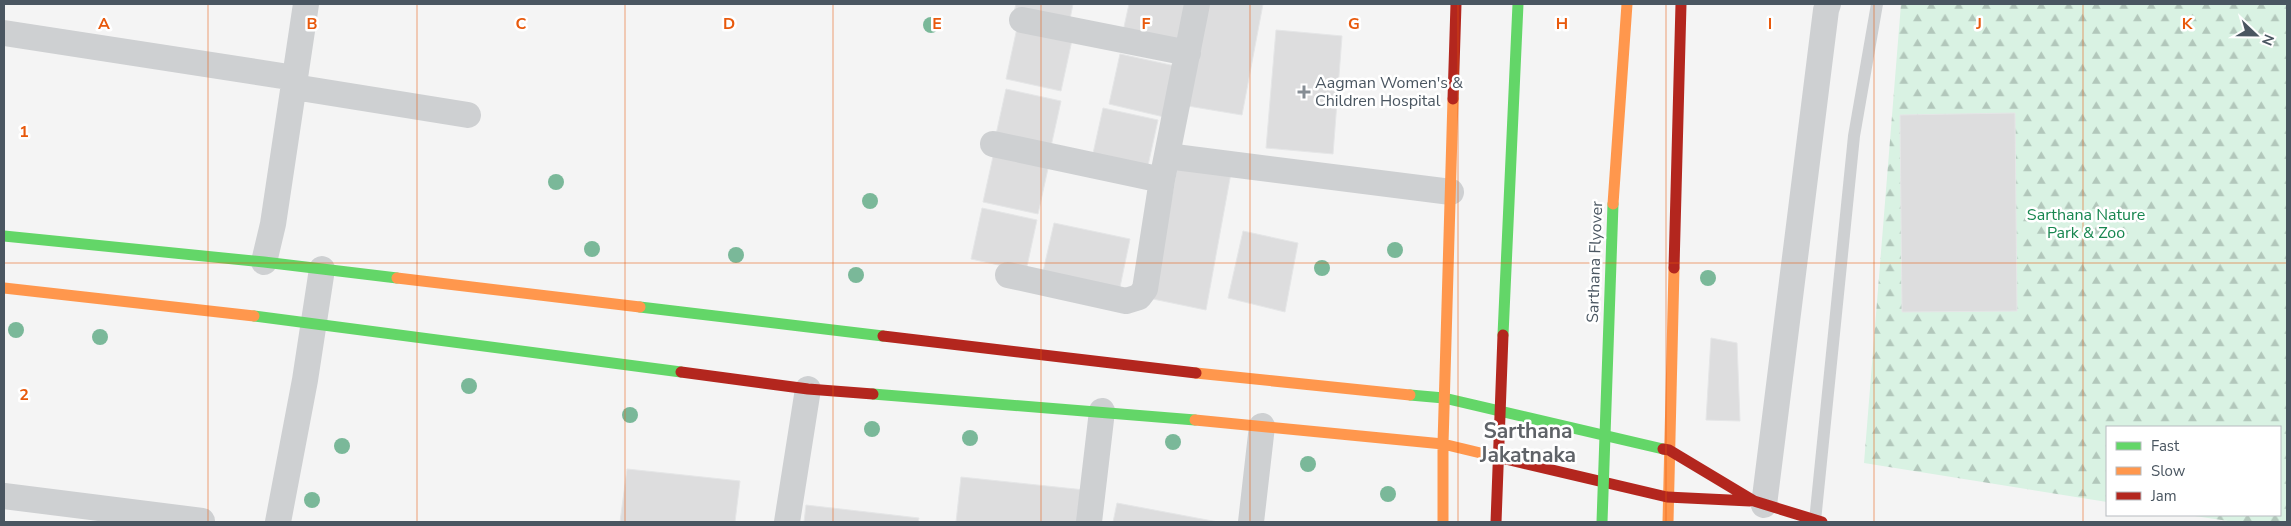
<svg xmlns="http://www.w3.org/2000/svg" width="2291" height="526" font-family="'Nunito Sans',sans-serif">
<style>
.forest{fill:url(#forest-firs)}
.building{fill:#ddddde;stroke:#e5e6e7}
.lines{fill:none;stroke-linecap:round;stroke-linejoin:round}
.lane{stroke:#ced0d2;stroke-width:12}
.street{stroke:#ced0d2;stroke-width:26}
.fast{stroke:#63d668;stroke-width:11}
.slow{stroke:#ff974d;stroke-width:11}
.jam{stroke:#b3261e;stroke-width:11}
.fast-bridge{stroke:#63d668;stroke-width:11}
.slow-bridge{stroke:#ff974d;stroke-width:11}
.jam-bridge{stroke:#b3261e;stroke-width:11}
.tree{fill:#7ab899}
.grid{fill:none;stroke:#e8590c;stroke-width:1;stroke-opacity:0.55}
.poi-dot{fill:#868d94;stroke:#fff;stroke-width:2}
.labels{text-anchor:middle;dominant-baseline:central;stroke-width:5;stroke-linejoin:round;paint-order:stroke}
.poi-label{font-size:16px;fill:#4a5661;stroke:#fff;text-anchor:start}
.park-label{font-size:16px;fill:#17864f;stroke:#fff}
.street-label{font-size:16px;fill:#4a5661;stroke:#fff}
.district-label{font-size:21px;font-weight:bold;fill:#5f6368;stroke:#fff}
.grid-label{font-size:16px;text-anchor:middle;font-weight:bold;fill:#e8590c;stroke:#fff;stroke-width:5;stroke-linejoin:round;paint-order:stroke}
</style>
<defs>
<pattern id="forest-firs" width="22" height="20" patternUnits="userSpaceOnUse" patternTransform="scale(1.25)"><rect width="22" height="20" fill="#d9f2e3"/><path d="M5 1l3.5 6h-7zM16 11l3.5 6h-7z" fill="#b2c7bb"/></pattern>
</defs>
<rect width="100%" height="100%" fill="#f4f4f4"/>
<path class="forest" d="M1901,4H2287V522H2235L2188,515H2280V427H2107V502L1864,463Z"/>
<path class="building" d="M1016,4H1073L1069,24L1014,12Z
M1129,4H1187L1177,48L1122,36Z
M1208,4H1263L1242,115L1188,106Z
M1017,28L1072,40L1061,91L1006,79Z
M1276,30L1342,36L1333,154L1266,148Z
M1120,54L1175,66L1164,117L1109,104Z
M1006,89L1061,101L1050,151L995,139Z
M1103,108L1158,120L1147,170L1092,158Z
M2015,113L2017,311L1902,312L1900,115Z
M994,152L1049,164L1038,214L983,202Z
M1178,163L1231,173L1206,310L1153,299Z
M982,208L1037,220L1026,271L971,259Z
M1054,223L1130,239L1119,292L1042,276Z
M1243,231L1298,243L1285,312L1228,298Z
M1711,338L1737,343L1740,421L1706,420Z
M627,469L740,481L735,522H620Z
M961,477L1085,490L1082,522H956Z
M1117,503L1218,522H1113Z
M806,505L919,518L918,522H804Z"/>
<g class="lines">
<path class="lane" d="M1815,521L1854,136L1877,4"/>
<path class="street" d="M1022,20L1188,53
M4,33L295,78
M294,87L468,115
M993,144L1162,180
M1167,156L1451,192
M264,262L273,224L306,4
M1008,275L1126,301L1139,297L1145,289L1162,180L1197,4
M4,496L202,521
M1764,505L1826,10L1828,4
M278,522L305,380L322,269
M787,522L808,389
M1089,522L1102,411
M1251,522L1262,426"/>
<path class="fast" d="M4,236L264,262L397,278
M640,307L883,336
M254,316L681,372
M873,394L1195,420
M1410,395L1444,398L1663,449"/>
<path class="slow" d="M397,278L640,307
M4,288L254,316
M1196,373L1410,395
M1195,420L1443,444L1493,456
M1443,522V444L1453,99
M1668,522L1674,268"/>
<path class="jam" d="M1453,99L1456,4
M1674,268L1681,4
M883,336L1196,373
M681,372L808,389L873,394
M1663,449L1669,450L1754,501L1822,522
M1493,456L1667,497L1750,501"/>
<path class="fast-bridge" d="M1503,335L1518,4
M1602,522L1613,204"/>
<path class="slow-bridge" d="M1613,204L1627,4"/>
<path class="jam-bridge" d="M1496,522L1503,335"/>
</g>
<g class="tree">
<circle cx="931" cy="25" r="8"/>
<circle cx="556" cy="182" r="8"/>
<circle cx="870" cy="201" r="8"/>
<circle cx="592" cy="249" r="8"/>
<circle cx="1395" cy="250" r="8"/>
<circle cx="736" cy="255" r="8"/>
<circle cx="1322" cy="268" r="8"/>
<circle cx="856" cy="275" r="8"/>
<circle cx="1708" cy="278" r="8"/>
<circle cx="16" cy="330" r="8"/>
<circle cx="100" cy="337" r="8"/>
<circle cx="469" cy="386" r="8"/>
<circle cx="630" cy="415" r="8"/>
<circle cx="872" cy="429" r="8"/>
<circle cx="970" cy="438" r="8"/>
<circle cx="1173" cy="442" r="8"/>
<circle cx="342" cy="446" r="8"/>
<circle cx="1308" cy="464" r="8"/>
<circle cx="1388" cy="494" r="8"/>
<circle cx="312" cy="500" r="8"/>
</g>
<path class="grid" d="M208,4V522M417,4V522M625,4V522M833,4V522M1041,4V522M1250,4V522M1458,4V522M1666,4V522M1874,4V522M2083,4V522M4,263H2287"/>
<path class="poi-dot" d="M1301.5 84.5h5v5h5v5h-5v5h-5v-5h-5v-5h5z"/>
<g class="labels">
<g class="poi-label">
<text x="1315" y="83">Aagman Women's &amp;<tspan x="1315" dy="18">Children Hospital</tspan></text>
</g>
<g class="park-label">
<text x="2086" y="215">Sarthana Nature<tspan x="2086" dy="18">Park &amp; Zoo</tspan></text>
</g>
<g class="street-label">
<text transform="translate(1595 262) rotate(-88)">Sarthana Flyover</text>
</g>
<g class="district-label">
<text x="1528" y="431">Sarthana<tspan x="1528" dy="24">Jakatnaka</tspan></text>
</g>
</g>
<g class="grid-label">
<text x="104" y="29">A</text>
<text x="312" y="29">B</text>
<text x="521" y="29">C</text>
<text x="729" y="29">D</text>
<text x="937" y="29">E</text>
<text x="1146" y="29">F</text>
<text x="1354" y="29">G</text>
<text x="1562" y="29">H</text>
<text x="1770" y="29">I</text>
<text x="1979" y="29">J</text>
<text x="2187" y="29">K</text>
<text x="24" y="137">1</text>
<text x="24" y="400">2</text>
</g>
<rect width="2291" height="526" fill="none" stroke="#4a5661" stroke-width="10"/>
<rect x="2106" y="426" width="175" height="90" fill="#ffffff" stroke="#b7bbc0"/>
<rect x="2116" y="442" width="25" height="8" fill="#63d668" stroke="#b7bbc0"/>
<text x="2151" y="451" font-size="15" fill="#4a5661">Fast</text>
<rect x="2116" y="467" width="25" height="8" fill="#ff974d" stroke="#b7bbc0"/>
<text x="2151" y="476" font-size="15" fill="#4a5661">Slow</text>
<rect x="2116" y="492" width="25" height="8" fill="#b3261e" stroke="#b7bbc0"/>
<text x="2151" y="501" font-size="15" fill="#4a5661">Jam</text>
<g transform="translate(2256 35) rotate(112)" stroke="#ffffff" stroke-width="4" paint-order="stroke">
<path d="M0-4L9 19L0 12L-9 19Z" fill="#4a5661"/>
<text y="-8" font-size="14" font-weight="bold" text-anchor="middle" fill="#4a5661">N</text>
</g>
</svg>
